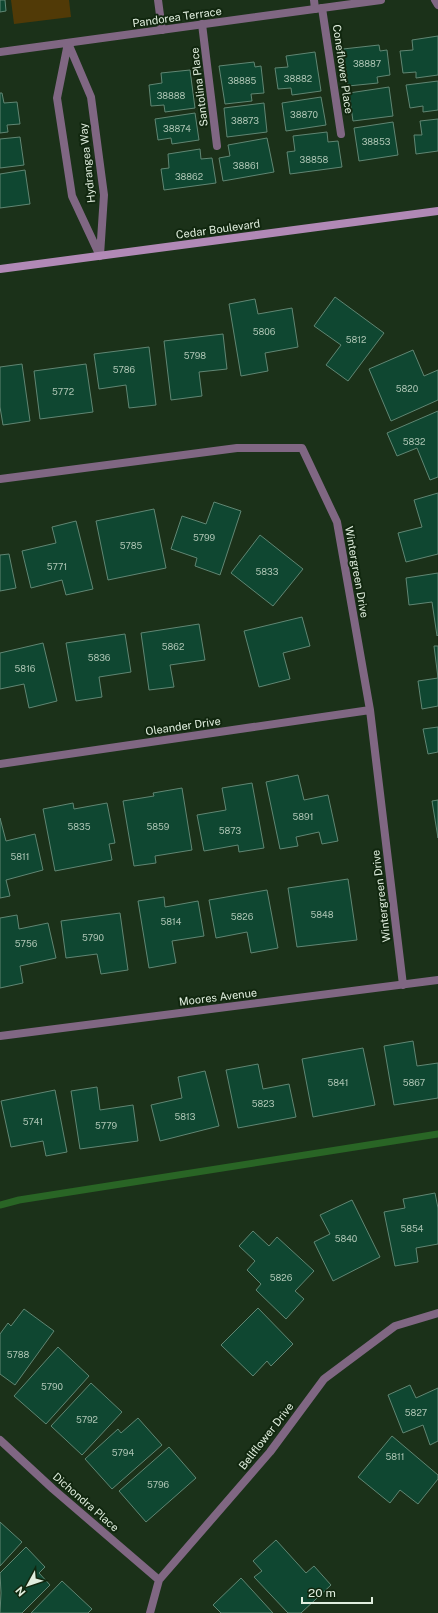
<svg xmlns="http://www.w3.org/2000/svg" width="438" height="1613" font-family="'Public Sans',sans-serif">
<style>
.green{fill:#513a07}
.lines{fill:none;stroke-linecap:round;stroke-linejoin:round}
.stream{stroke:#296525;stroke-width:7}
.building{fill:#0f4731;stroke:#608673}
.lane{stroke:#806783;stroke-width:8}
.street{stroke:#806783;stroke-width:8}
.secondary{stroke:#b189b6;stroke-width:8}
.labels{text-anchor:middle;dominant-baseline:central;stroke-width:4;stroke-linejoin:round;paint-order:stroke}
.number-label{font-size:9px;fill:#acc4b3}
.street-label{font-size:11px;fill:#e0eede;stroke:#11270f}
</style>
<rect width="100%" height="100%" fill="#1b3119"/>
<path class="green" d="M11,0H69L71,17L14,24Z"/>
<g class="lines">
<path class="stream" d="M0,1205L19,1200L438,1134"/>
</g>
<path class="building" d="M0,0H5L6,11L0,12Z
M438,36V75L416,78V72L403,73L400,51L413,50L412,40Z
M379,45L380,51L387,50L390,75L377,77L378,83L348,86L343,49Z
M315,52L321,91L292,95L291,88L278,89L275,68L288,67L286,56Z
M254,62L255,67L261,66L264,93L251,94L252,101L225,104L219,66Z
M190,70L195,108L165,112L164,105L151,106L149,85L162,83L161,73Z
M438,81V110L423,112V106L410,108L406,85Z
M389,87L393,116L353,121L349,93Z
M0,93H2L4,103L17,102L20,124L7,125L8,132L0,133Z
M321,97L326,125L286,131L282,103Z
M264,103L267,132L227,137L224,108Z
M195,113L199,140L172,144L171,138L158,140L155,119Z
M438,119V151L416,154L414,135H422L420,121Z
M393,122L398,155L359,161L354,128Z
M327,132L328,142L338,141L342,167L290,174L287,152L295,151L293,136Z
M20,137L24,165L0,168V139Z
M267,138L274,172L223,181L219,158L230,156L228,145Z
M200,149L201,159L212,158L216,183L164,190L161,169L169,168L168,154Z
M25,170L30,204L0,208V174Z
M335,297L384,333L348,381L326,365L341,345L314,326Z
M255,299L258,314L292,308L298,347L265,353L268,371L241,376L229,304Z
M223,334L227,369L199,372L202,396L171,400L164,341Z
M149,347L156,405L129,408L126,385L99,389L94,354Z
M413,350L424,376L438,370V400L391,421L369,369Z
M22,364L30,421L3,425L0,407V367Z
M86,364L93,412L40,419L34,371Z
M438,411V477L430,480L417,448L397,456L387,433Z
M438,493V554L406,562L398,533L422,527L414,500Z
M214,502L241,511L220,575L195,566L197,558L171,549L182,516L206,524Z
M154,509L166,568L108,580L96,521Z
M76,521L93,589L66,595L62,580L31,588L22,551L56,543L52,527Z
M260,535L303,569L273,606L231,573Z
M9,554L16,588L0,591V555Z
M438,573V635L437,636L432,602L409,605L406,578Z
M302,617L310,646L283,653L290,679L259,687L244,631Z
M199,624L205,660L170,665L174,687L149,690L141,633Z
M125,634L131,672L99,677L102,697L76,701L66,643Z
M43,643L57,701L29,708L24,684L0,689V653Z
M434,646H438V678Z
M438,678V706L422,709L418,681Z
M438,727V752L428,754L423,729Z
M298,775L304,800L328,795L338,841L322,844L319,832L296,837L298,846L280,849L266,782Z
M252,783L264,848L239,852L238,845L204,851L197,815L226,810L222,788Z
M182,788L192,850L155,856L156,863L134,866L123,801L154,796L153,793Z
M438,800V838L432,801Z
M73,803L74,809L107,803L115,843L109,844L112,860L55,871L43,809Z
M0,818L6,841L35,834L43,870L6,880L10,896L0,898Z
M348,879L357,940L297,947L288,888Z
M267,890L278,948L251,953L247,932L216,938L209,900Z
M164,897L165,907L198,901L204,936L172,941L176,963L149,968L138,901Z
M120,913L128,970L101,974L97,954L66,958L61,921Z
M17,915L19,929L48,923L56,958L20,966L23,983L0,988V918Z
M413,1041L417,1066L438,1063V1098L394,1105L384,1046Z
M363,1048L375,1105L313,1117L302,1059Z
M258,1064L263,1089L289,1084L296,1117L238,1128L226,1070Z
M205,1071L219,1126L160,1141L151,1105L182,1098L178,1077Z
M97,1087L100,1110L133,1105L138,1141L80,1149L71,1091Z
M55,1090L67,1152L46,1156L43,1141L11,1147L1,1101Z
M435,1193L438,1208V1244L416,1248L418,1262L395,1266L384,1212L405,1208L403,1199Z
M352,1200L380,1257L333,1281L314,1242L330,1234L320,1215Z
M253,1231L269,1246L277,1237L314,1271L295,1291L304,1299L286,1319L256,1290L261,1284L247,1270L255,1261L239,1246Z
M258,1308L293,1344L271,1366L267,1361L253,1376L221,1345Z
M24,1309L54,1331L15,1385L0,1374V1334L8,1323L11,1326Z
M58,1347L89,1376L46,1424L14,1396Z
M91,1383L122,1412L82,1455L51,1426Z
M410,1385L416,1398L438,1388V1441L430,1445L423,1425L403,1433L388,1395Z
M138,1418L162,1445L112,1489L85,1459L118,1429L121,1433Z
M392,1436L438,1475V1479L418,1504L400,1490L390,1503L358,1477Z
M169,1447L196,1478L146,1522L119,1491Z
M0,1522L22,1542L0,1566Z
M276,1540L306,1573L314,1566L331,1585L301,1613H288L254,1577L262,1571L253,1561Z
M26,1547L45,1567L39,1573L50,1585L22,1613H0L1,1593L0,1573Z
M241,1578L273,1613H221L213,1605Z
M62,1581L92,1609L88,1613H31Z"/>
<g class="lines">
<path class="lane" d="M158,0L162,30
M314,0L315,9
M435,0L438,5
M322,8L341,134
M202,24L217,146"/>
<path class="street" d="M68,43L57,98L72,196L100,256
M68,43L91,97L104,195L100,255
M0,52L381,0
M0,479L237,448H302L337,522L370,710L403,985
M0,764L370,710
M0,1036L438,980
M0,1440L53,1489L159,1580
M150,1613L159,1580L270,1452L324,1379L395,1326L438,1313"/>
<path class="secondary" d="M0,269L438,211"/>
</g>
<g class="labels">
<g class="number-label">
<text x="367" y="63">38887</text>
<text x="298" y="78">38882</text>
<text x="242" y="80">38885</text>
<text x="171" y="95">38888</text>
<text x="304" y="114">38870</text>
<text x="245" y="120">38873</text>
<text x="177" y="128">38874</text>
<text x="376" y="141">38853</text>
<text x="314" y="159">38858</text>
<text x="246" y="165">38861</text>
<text x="189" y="176">38862</text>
<text x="264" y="331">5806</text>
<text x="356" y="339">5812</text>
<text x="195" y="355">5798</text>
<text x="124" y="369">5786</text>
<text x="407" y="388">5820</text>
<text x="63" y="391">5772</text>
<text x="414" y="441">5832</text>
<text x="204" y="537">5799</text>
<text x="131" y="545">5785</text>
<text x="57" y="566">5771</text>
<text x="267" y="571">5833</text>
<text x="173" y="646">5862</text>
<text x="99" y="657">5836</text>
<text x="25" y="668">5816</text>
<text x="303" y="816">5891</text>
<text x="79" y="826">5835</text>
<text x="158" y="826">5859</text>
<text x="230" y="830">5873</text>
<text x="20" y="856">5811</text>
<text x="322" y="914">5848</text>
<text x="242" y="916">5826</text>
<text x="171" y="921">5814</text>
<text x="93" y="937">5790</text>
<text x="26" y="943">5756</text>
<text x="338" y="1082">5841</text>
<text x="414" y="1082">5867</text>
<text x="263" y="1103">5823</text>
<text x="185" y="1116">5813</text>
<text x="33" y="1121">5741</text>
<text x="106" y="1125">5779</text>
<text x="412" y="1228">5854</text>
<text x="346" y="1238">5840</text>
<text x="281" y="1277">5826</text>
<text x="18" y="1354">5788</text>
<text x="52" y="1386">5790</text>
<text x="416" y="1412">5827</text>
<text x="87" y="1419">5792</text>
<text x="123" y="1452">5794</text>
<text x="395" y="1456">5811</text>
<text x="158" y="1484">5796</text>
</g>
<g class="street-label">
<text transform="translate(177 17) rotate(-8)">Pandorea Terrace</text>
<text transform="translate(343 69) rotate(82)">Coneflower Place</text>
<text transform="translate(199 87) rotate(-97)">Santolina Place</text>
<text transform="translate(87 163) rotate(-96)">Hydrangea Way</text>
<text transform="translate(218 229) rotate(-8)">Cedar Boulevard</text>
<text transform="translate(357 572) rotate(80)">Wintergreen Drive</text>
<text transform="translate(183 726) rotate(-8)">Oleander Drive</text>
<text transform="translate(381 896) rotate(-97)">Wintergreen Drive</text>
<text transform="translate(218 997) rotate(-7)">Moores Avenue</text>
<text transform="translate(266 1436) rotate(-52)">Bellflower Drive</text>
<text transform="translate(86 1502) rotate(41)">Dichondra Place</text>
</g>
</g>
<g transform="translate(28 1585) rotate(230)" stroke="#11270f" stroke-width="3" paint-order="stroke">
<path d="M0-3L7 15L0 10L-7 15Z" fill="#e0eede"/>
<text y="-6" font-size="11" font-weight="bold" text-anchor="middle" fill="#e0eede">N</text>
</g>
<path d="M302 1597v6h70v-6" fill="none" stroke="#e0eede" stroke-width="2"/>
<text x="308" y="1597" font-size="12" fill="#e0eede" stroke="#11270f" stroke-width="3" paint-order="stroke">20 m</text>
</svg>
